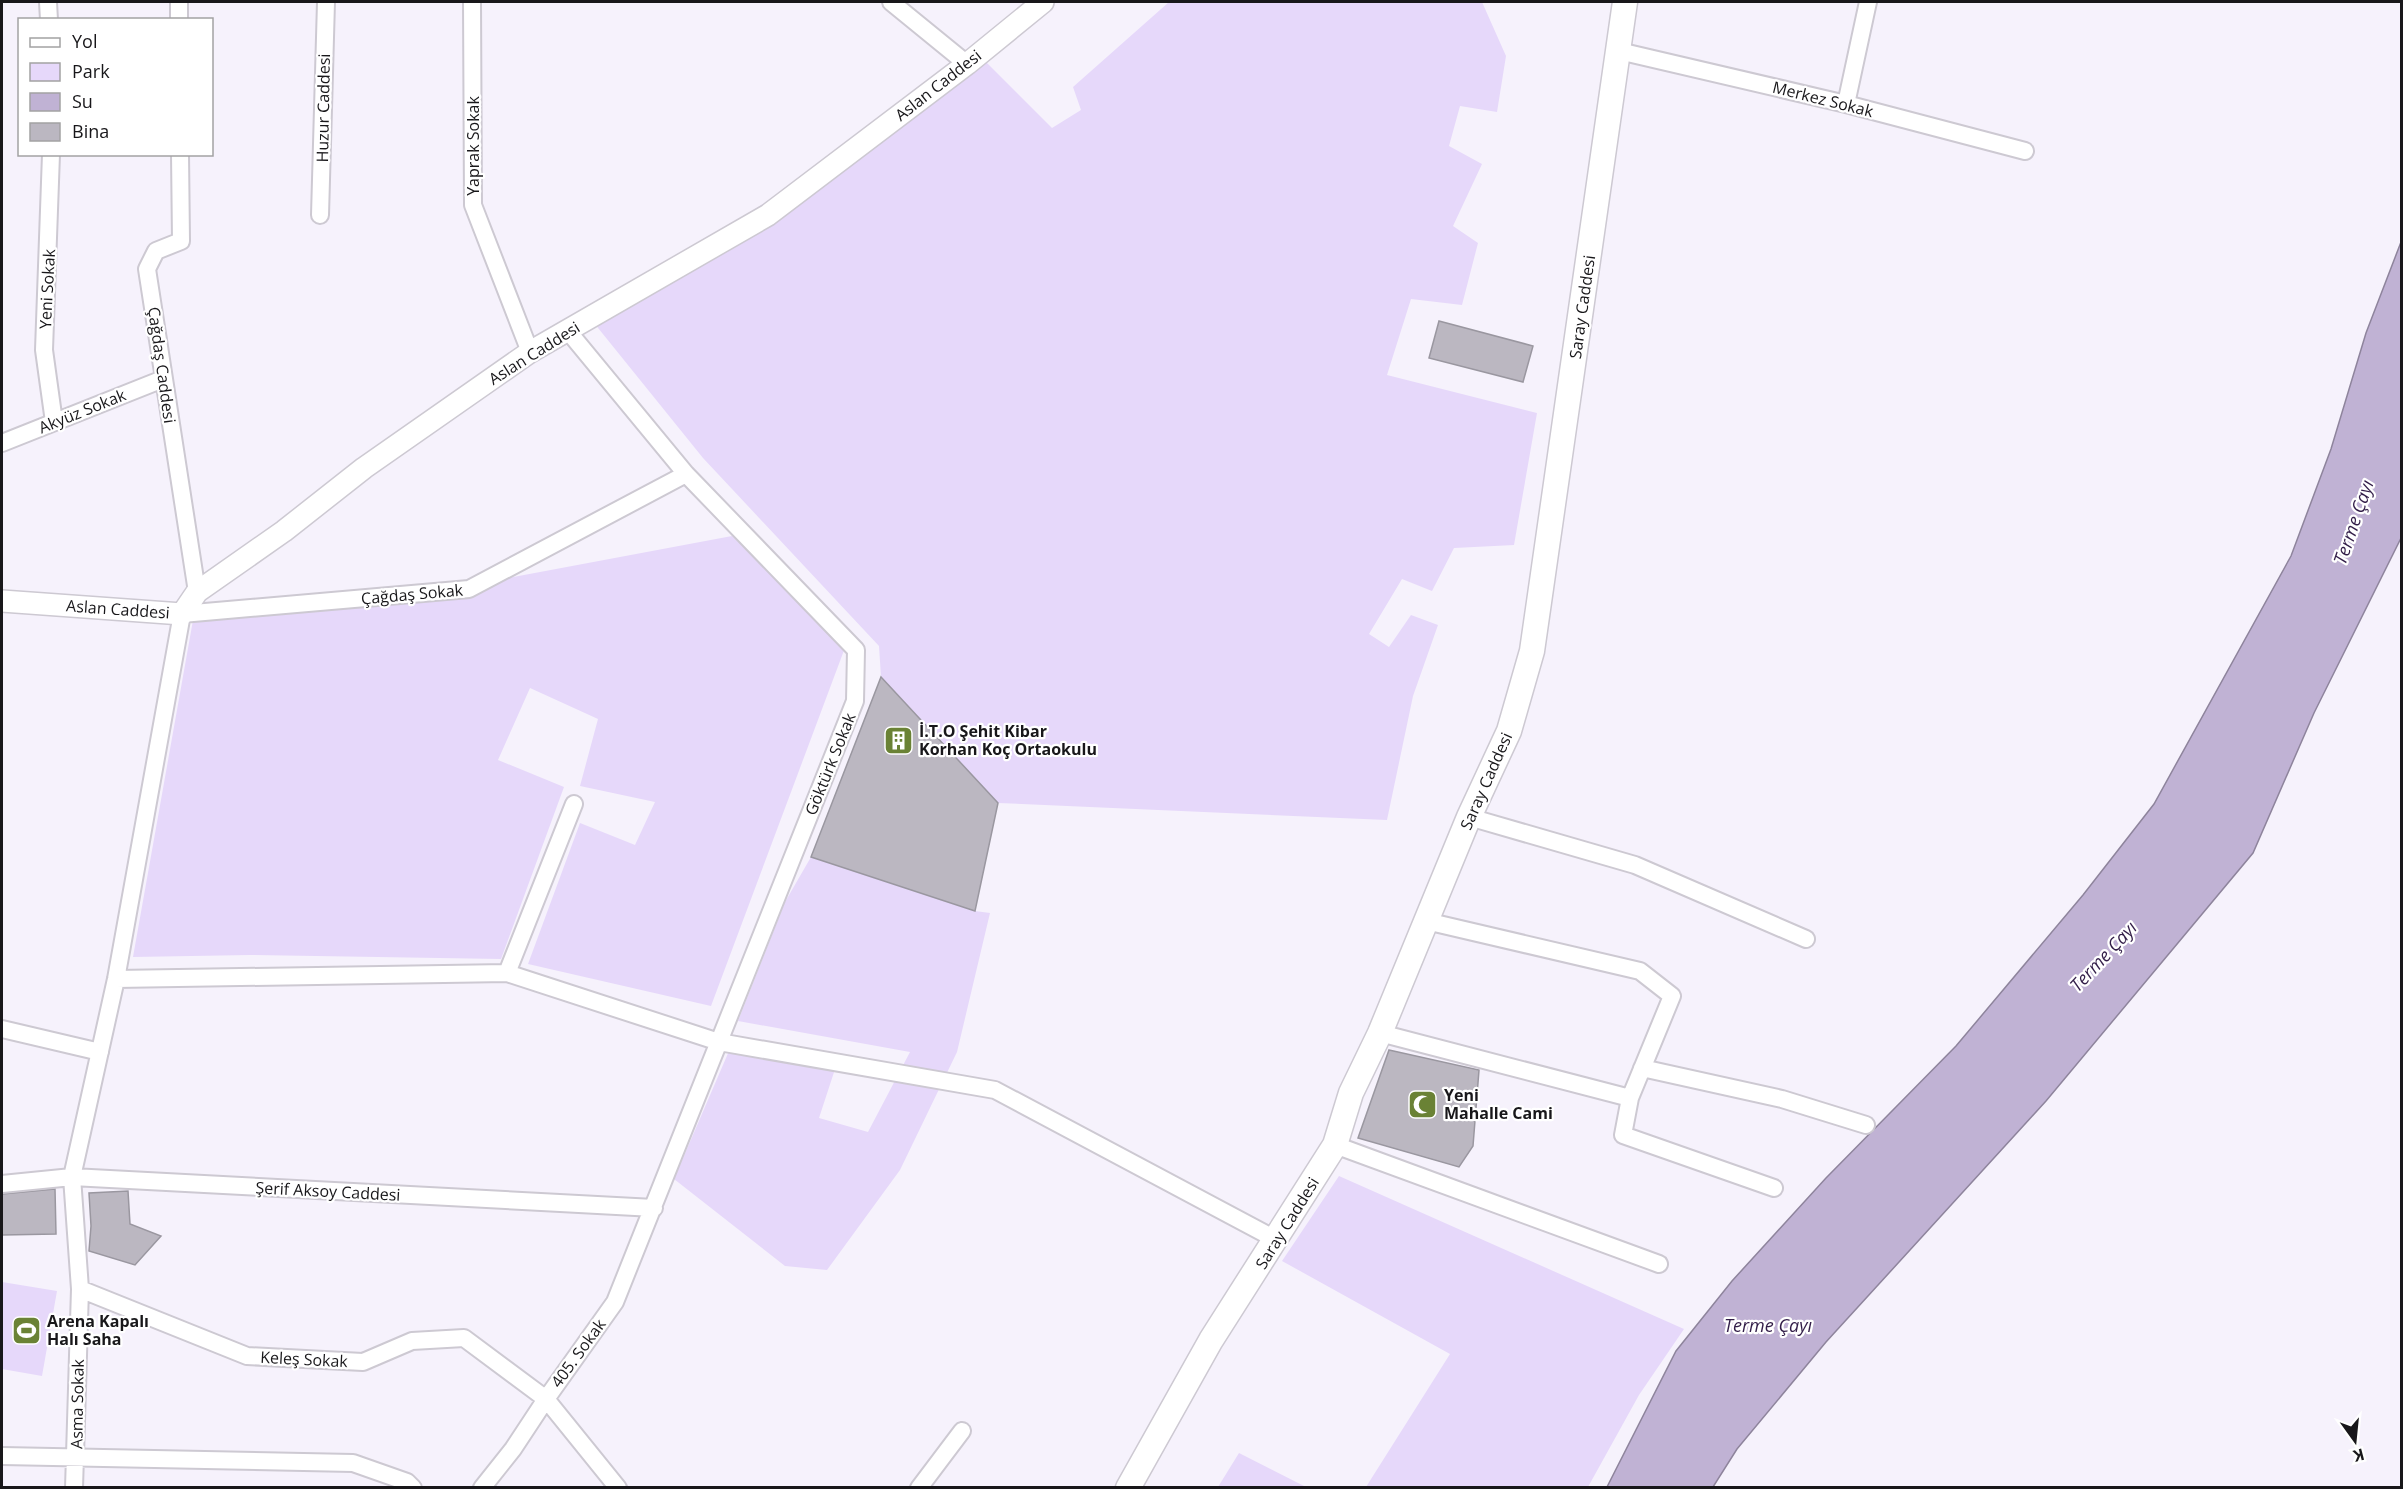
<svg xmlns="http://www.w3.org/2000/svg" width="2403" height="1489" font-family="'Open Sans',sans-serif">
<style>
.green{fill:#e6d8fa}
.water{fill:#c0b2d4;stroke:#8e849c;stroke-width:1.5}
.building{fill:#bbb7c1;stroke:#9a97a0;stroke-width:1.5}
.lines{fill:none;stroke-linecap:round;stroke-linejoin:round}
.minor-casing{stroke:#cdc9d2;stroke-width:20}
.tertiary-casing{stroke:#cdc9d2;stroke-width:24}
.secondary-casing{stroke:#cdc9d2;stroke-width:27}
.minor{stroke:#fff;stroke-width:16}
.tertiary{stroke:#fff;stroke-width:21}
.secondary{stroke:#fff;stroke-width:24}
.labels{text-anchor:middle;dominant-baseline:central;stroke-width:4.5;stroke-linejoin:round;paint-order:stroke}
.street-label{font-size:16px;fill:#18171a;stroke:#fff}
.poi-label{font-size:16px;font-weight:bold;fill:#18171a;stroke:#fff;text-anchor:start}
.water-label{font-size:18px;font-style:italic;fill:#321d48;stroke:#fff}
</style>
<rect width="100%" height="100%" fill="#f6f2fc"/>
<path class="green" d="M1169,2H1482L1506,56L1497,112L1460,106L1449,146L1482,164L1453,226L1478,243L1462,305L1411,299L1387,375L1537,413L1514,545L1454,548L1432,591L1402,579L1369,634L1389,647L1411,615L1438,625L1413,696L1387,820L998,803L881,677L879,646L703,458L590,318L983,59L1052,128L1081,110L1073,87Z
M732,536L846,645L711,1006L528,964L580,823L635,845L655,802L580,786L598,719L530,688L498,760L564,787L501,959L250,955L133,957L195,609L470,585Z
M811,857L975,911L990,913L957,1052L900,1170L827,1270L785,1266L674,1179L732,1044L837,1063L819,1118L868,1132L910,1052L738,1021L785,902Z
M1339,1176L1684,1329L1639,1395L1588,1487H1366L1450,1354L1282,1261Z
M2,1282L57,1291L42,1376L2,1369Z
M1239,1453L1306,1487H1218Z"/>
<path class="water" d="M2401,242V538L2314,713L2253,853L2046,1101L1826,1342L1737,1449L1713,1487H1607L1676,1351L1732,1281L1826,1178L1956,1046L2083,895L2154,804L2291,556L2331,449L2366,333Z"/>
<path class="building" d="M1439,321L1533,346L1523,382L1429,358Z
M881,677L998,803L975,911L811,857Z
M1389,1050L1479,1070L1473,1146L1459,1167L1358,1138Z
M55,1189L56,1234L2,1235V1194Z
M128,1191L130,1224L161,1236L135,1265L89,1251L91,1226L89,1193Z"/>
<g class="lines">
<defs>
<path id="minor" d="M48,2L49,20
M179,2V20
M472,2L473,205L530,352
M891,2L967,64
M1619,51L1846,104L2025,151
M1846,104L1868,2
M51,154L44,350L54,422
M180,154L181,241L156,251L147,269L197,592
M320,215L326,2
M2,443L163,379
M1469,817L1635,865L1806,939
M1426,921L1640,971L1672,996L1630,1098L1623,1135L1774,1188
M507,973L719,1042L995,1090L1277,1240
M116,979L507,973L574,804
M2,1029L100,1052
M1380,1033L1630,1098
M1642,1068L1782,1099L1866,1125
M1335,1145L1659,1264
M2,1184L72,1177L654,1208
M80,1289L247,1356L363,1362L412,1341L464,1338L546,1399L618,1488
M2,1456L353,1463L407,1482L413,1488
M74,1488L80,1289L72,1177L116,979L182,614L469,589L686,474
M482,1488L513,1449L546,1399L615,1302L855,701L856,650L686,474L568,331
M919,1488L962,1431"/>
<path id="tertiary" d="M2,601L182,614L197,592L284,531L364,468L530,352L768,215L967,64L1043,2"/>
<path id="secondary" d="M1128,1488L1211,1340L1335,1145L1351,1093L1380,1033L1469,817L1509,731L1532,651L1625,2"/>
</defs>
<use href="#minor" class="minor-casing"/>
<use href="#tertiary" class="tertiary-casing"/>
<use href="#secondary" class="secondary-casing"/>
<use href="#minor" class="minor"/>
<use href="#tertiary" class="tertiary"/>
<use href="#secondary" class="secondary"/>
</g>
<defs>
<symbol id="building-square" viewBox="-11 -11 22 22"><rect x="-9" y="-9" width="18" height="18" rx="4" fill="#6a8235" stroke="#fff"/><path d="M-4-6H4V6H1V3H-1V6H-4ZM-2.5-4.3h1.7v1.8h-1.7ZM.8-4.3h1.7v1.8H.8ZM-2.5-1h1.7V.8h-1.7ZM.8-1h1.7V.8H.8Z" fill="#fff"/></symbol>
<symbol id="mosque-square" viewBox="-11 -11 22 22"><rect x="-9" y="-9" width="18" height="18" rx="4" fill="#6a8235" stroke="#fff"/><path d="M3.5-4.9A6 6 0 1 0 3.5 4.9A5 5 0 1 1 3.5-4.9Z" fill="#fff"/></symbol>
<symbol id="stadium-square" viewBox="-11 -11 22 22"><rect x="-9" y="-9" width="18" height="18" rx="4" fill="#6a8235" stroke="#fff"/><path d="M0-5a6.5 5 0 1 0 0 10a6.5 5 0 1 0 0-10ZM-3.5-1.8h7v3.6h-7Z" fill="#fff"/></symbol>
</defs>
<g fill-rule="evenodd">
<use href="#building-square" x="882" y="724" width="33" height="33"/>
<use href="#mosque-square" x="1406" y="1088" width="33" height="33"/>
<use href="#stadium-square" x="10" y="1314" width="33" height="33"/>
</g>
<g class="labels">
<g class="street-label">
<text transform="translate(938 85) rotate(-38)">Aslan Caddesi</text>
<text transform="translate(1823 99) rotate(14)">Merkez Sokak</text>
<text transform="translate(323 108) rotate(-89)">Huzur Caddesi</text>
<text transform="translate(473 146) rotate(-90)">Yaprak Sokak</text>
<text transform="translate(47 289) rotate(-87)">Yeni Sokak</text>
<text transform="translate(1582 307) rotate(-82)">Saray Caddesi</text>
<text transform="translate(534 353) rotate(-32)">Aslan Caddesi</text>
<text transform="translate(162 365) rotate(82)">Çağdaş Caddesi</text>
<text transform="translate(82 411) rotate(-22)">Akyüz Sokak</text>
<text transform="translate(412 594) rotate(-5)">Çağdaş Sokak</text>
<text transform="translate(118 609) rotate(4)">Aslan Caddesi</text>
<text transform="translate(830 764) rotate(-68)">Göktürk Sokak</text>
<text transform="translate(1486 781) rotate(-66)">Saray Caddesi</text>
<text transform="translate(328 1191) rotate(3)">Şerif Aksoy Caddesi</text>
<text transform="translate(1287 1223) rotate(-58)">Saray Caddesi</text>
<text transform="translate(578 1353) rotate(-54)">405. Sokak</text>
<text transform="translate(304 1359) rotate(3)">Keleş Sokak</text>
<text transform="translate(77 1404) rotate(-89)">Asma Sokak</text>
</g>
<g class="poi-label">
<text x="919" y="731">İ.T.O Şehit Kibar<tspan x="919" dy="18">Korhan Koç Ortaokulu</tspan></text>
<text x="1444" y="1095">Yeni<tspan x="1444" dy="18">Mahalle Cami</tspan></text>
<text x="47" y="1321">Arena Kapalı<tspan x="47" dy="18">Halı Saha</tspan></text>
</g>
<g class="water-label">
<text transform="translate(2353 522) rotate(-71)">Terme Çayı</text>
<text transform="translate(2103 956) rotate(-47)">Terme Çayı</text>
<text x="1768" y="1325">Terme Çayı</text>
</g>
</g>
<rect width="2403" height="1489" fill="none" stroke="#18171a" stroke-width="6"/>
<rect x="18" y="18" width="195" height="138" fill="#ffffff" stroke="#a3a2a3" stroke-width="1.5"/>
<rect x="30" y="38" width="30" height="9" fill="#ffffff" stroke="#a3a2a3" stroke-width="1.5"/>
<text x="72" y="48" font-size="18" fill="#18171a">Yol</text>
<rect x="30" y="63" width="30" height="18" fill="#e6d8fa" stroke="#a3a2a3" stroke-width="1.5"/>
<text x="72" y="78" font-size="18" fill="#18171a">Park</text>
<rect x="30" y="93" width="30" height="18" fill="#c0b2d4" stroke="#a3a2a3" stroke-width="1.5"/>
<text x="72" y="108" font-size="18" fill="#18171a">Su</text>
<rect x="30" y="123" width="30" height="18" fill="#bbb7c1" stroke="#a3a2a3" stroke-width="1.5"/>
<text x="72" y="138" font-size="18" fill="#18171a">Bina</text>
<g transform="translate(2355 1441) rotate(165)" stroke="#ffffff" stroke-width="4.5" paint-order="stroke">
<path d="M0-4.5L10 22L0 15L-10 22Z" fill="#18171a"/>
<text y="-9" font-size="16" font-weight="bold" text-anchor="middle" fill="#18171a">K</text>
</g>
</svg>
